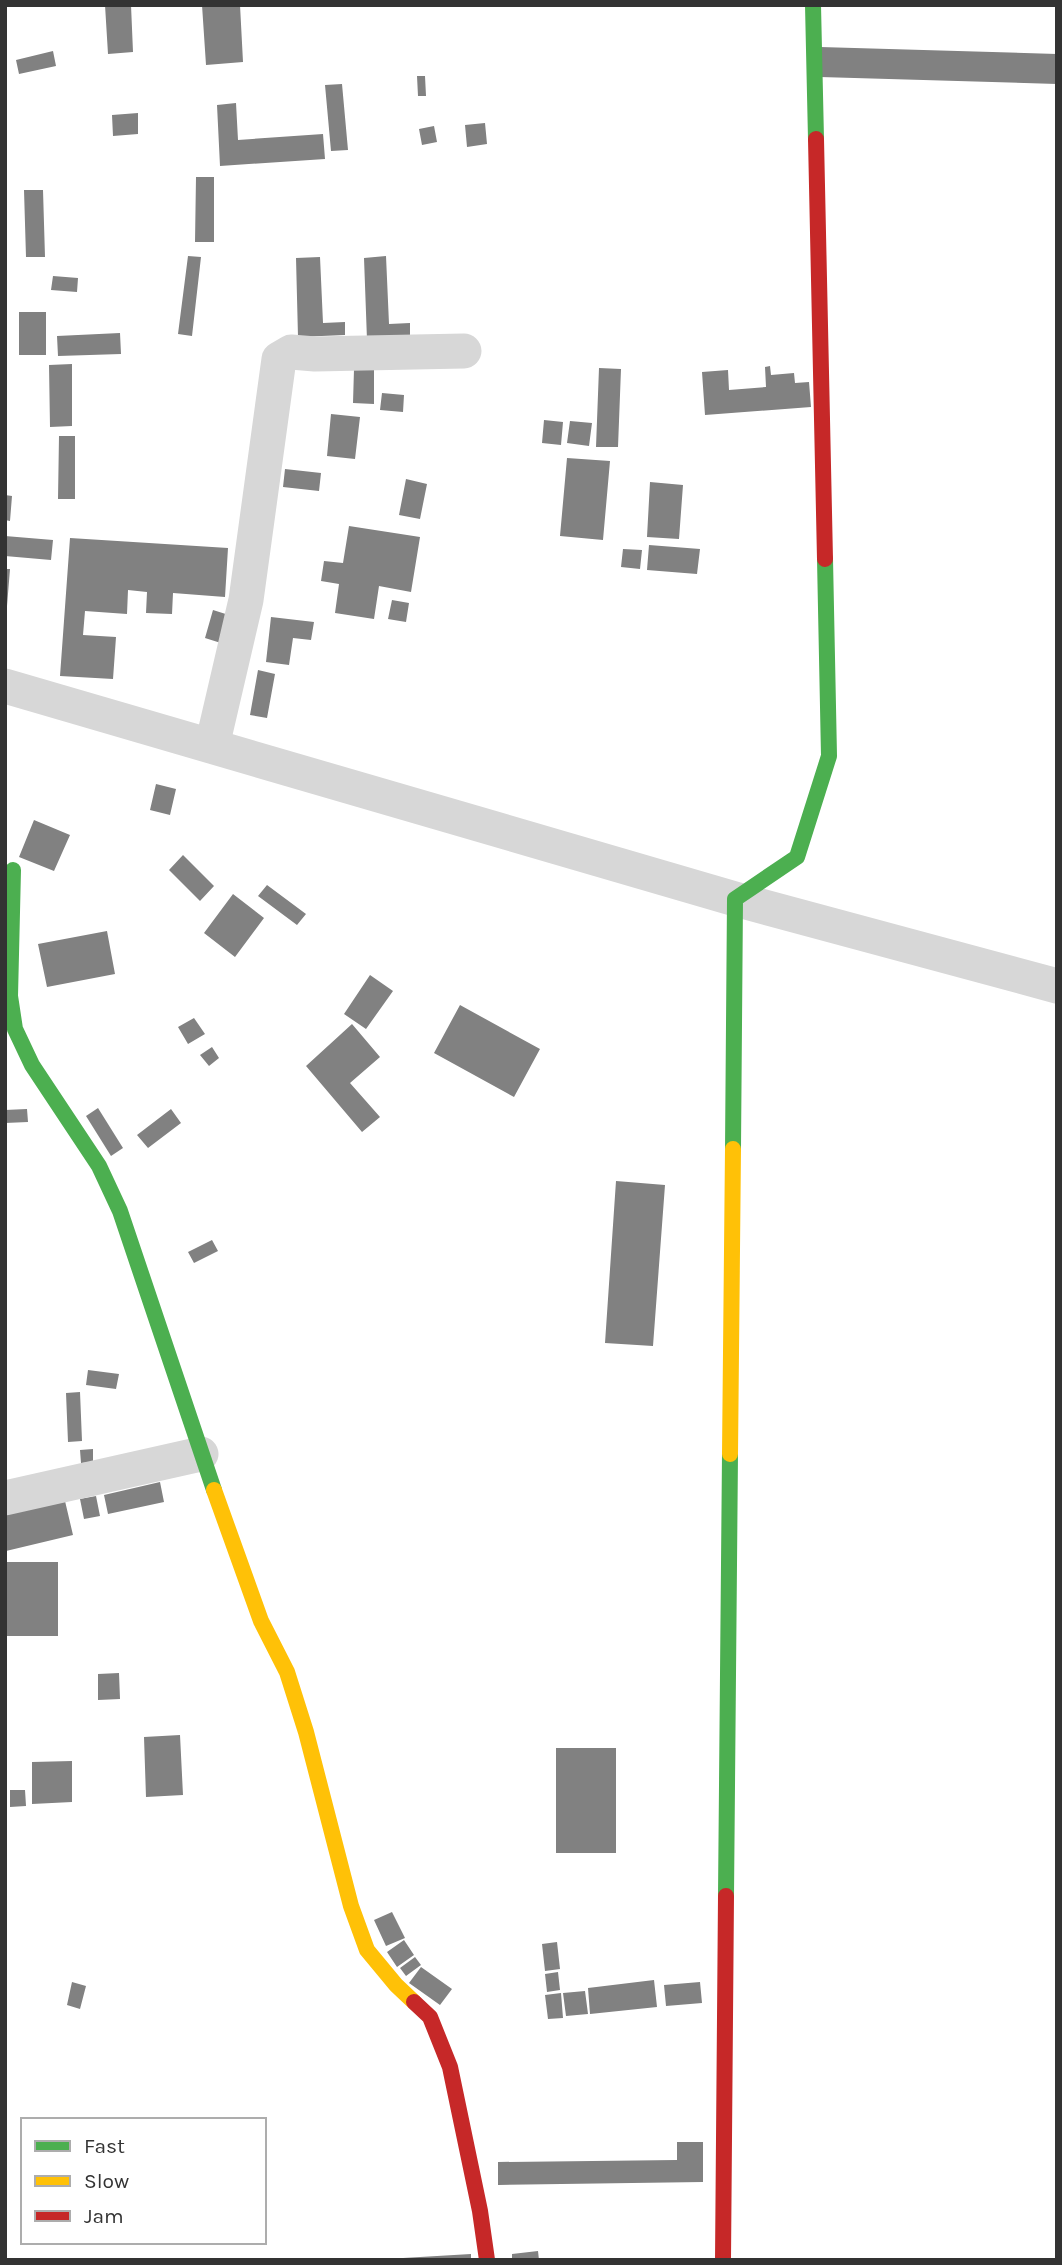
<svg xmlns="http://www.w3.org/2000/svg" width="1062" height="2265" font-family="Karla,sans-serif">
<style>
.building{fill:#818181}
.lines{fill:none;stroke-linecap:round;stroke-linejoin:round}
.street{stroke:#d7d7d7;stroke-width:35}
.fast{stroke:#4caf50;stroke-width:16}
.slow{stroke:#ffc107;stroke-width:16}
.jam{stroke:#c62828;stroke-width:16}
</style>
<rect width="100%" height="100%" fill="#fff"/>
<path class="building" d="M105,5H131L133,52L108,54Z
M202,5H240L243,62L206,65Z
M820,47L1057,54V84L820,77Z
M53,51L56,66L19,74L16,60Z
M417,76H425L426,96H418Z
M342,84L348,150L331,151L325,85Z
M236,103L238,140L323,134L325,159L220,166L217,105Z
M138,113V134L113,136L112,115Z
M485,123L487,144L467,147L465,125Z
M434,126L437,142L422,145L419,129Z
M196,177H214V242H195Z
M24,190H43L45,257H26Z
M188,256L201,257L192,336L178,334Z
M386,256L389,324L410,323V338L367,340L364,258Z
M320,257L323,323L345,322V335L298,337L296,258Z
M53,276L78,278L77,292L51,290Z
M19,312H46V355H19Z
M120,333L121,354L58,356L57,336Z
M72,364V426L50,427L49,365Z
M770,366L771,375L794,373L795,383L809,382L811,407L705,415L702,372L728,370L729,390L766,387L765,367Z
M599,368L621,369L618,447H596Z
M354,369H374V404L353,403Z
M382,393L404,395L403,412L380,410Z
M331,414L360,417L355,459L327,456Z
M544,420L563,422L561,445L542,443Z
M570,421L592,423L589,446L567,443Z
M59,436H75V499H58Z
M567,458L610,461L603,540L560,536Z
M285,469L321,473L319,491L283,487Z
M406,479L427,484L420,519L399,515Z
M650,482L683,485L679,539L647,537Z
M5,495L12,496L10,521L5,520Z
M349,526L420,537L411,592L379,586L374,619L335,613L339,584L321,581L324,561L343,563Z
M5,536L53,540L51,560L5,556Z
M70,538L228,548L225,597L173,593L172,614L146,613L147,592L128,590L127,614L85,611L83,635L116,637L113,679L60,676Z
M649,545L700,549L697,574L647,570Z
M623,549L642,550L640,569L621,567Z
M5,569H10L7,606H5Z
M392,600L409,603L406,622L388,619Z
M213,610L232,616L224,644L205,638Z
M271,617L314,622L311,640L293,638L289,665L266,662Z
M258,670L275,674L267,718L250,715Z
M156,784L176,789L170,815L150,810Z
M34,820L70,835L54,871L19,857Z
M183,855L214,886L200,901L169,870Z
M267,885L306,914L297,925L258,896Z
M233,894L264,918L235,957L204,933Z
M107,931L115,974L47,987L38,944Z
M370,975L393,991L366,1029L344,1014Z
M460,1005L540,1049L514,1097L434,1053Z
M194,1018L205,1034L188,1044L178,1027Z
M352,1024L380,1057L350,1083L380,1117L362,1132L306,1066Z
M212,1047L219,1058L209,1066L200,1055Z
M98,1108L123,1148L111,1156L86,1116Z
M27,1109L28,1122L5,1123V1110Z
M171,1109L181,1123L148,1148L137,1135Z
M616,1181L665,1185L653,1346L605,1343Z
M212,1240L218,1251L194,1263L188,1252Z
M88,1370L119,1374L116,1389L86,1385Z
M80,1392L82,1441L68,1442L66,1393Z
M93,1449V1462L81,1463L80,1450Z
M160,1482L164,1502L108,1514L104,1495Z
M96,1496L100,1516L84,1519L80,1499Z
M65,1501L73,1535L6,1551L5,1515Z
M6,1562H58V1636H5Z
M119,1673L120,1699L98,1700V1674Z
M180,1735L183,1795L146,1797L144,1737Z
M556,1748H616V1853H556Z
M72,1761V1802L32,1804V1762Z
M10,1790H25L26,1806L10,1807Z
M392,1912L405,1938L386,1946L374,1920Z
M404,1940L414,1955L397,1967L387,1952Z
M557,1942L560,1969L545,1971L542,1944Z
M415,1957L421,1965L406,1976L400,1968Z
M421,1967L452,1989L440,2005L409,1983Z
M558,1972L560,1990L547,1992L545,1974Z
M654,1980L657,2007L590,2014L588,1988Z
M72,1982L86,1986L80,2009L67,2005Z
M700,1982L702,2003L666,2006L664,1985Z
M585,1991L588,2014L566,2016L563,1993Z
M561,1993L563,2018L548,2019L545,1995Z
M677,2142H703V2182L498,2185V2162L677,2160Z
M538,2251L539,2260H512V2254Z
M471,2254V2260H403V2258Z"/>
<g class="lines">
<path class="street" d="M5,686L735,899L1057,986
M212,746L246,600L279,359L291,352L315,354L464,351
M5,1498L201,1454"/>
<path class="fast" d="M813,5L816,139
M13,870L10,996L15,1029L32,1065L99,1166L120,1211L214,1490
M733,1149L735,899L797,857L829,756L825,559
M726,1896L730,1454"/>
<path class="slow" d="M730,1454L733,1149
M214,1490L261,1621L287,1672L306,1732L351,1906L367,1950L396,1985L414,2002"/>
<path class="jam" d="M816,139L825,559
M414,2002L430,2017L450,2067L480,2211L487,2260
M723,2260L726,1896"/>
</g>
<rect width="1062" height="2265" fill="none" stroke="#333333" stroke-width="14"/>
<rect x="21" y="2118" width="245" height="126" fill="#ffffff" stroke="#adadad" stroke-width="2"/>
<rect x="35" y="2141" width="35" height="10" fill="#4caf50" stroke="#adadad" stroke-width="2"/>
<text x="84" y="2153" font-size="21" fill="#333333">Fast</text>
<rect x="35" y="2176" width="35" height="10" fill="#ffc107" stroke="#adadad" stroke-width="2"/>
<text x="84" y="2188" font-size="21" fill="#333333">Slow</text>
<rect x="35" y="2211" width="35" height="10" fill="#c62828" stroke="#adadad" stroke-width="2"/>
<text x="84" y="2223" font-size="21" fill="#333333">Jam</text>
</svg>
